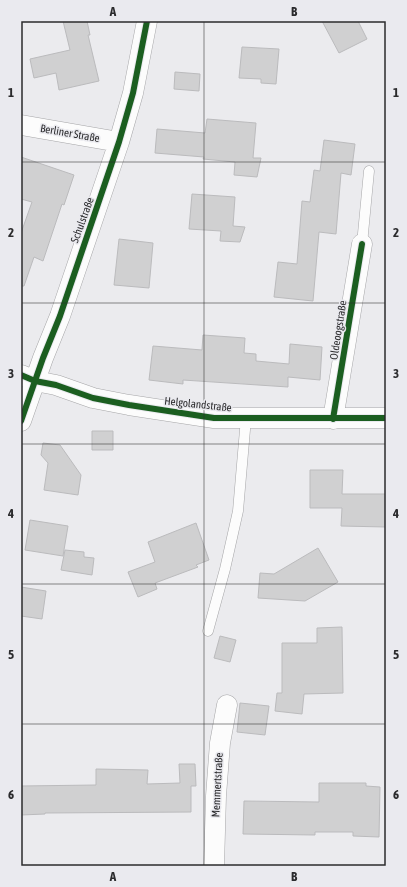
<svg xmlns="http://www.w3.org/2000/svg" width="407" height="887" font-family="'Asap Condensed',sans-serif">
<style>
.building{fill:#d0d0d1;stroke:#bbbbbd}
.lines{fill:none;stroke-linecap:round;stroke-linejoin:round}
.service-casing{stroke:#a6a6a8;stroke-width:11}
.minor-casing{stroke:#a6a6a8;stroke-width:21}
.service{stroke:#fcfcfc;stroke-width:10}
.minor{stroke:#fcfcfc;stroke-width:20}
.cycleway-casing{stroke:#eaeaef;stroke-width:8}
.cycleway{stroke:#1b5e20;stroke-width:6}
.grid{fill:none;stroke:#2b2b2d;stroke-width:1;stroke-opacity:0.55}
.labels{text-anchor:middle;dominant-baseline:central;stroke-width:3;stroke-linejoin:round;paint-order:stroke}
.street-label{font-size:11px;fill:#2b2b2d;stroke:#eaeaef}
.neatline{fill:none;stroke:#2b2b2d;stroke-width:1.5}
.grid-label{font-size:13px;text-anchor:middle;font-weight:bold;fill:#2b2b2d}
</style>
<rect width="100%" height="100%" fill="#ebebee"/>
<path class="building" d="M63,21H87L90,35H88L99,81L59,90L56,73L34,78L30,59L70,50Z
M322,21H358L367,39L339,53Z
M242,47L279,49L276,84L261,83V79L239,78Z
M175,72L200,74L199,91L174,89Z
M207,119L256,123L253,158H261L257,177L234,175L235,162L203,159L204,157L155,153L157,129L205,133Z
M324,140L355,144L351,175L341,173L336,234L319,232L313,301L274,297L278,262L297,264L302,201L310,202L314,170L320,171Z
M21,157L74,175L64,205L62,204L43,261L34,257L24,286H21V233L32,202L21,199Z
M192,194L235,197L233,226L245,227L240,242L220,241L221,231L189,229Z
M119,239L153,243L149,288L114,285Z
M203,335L245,338L244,353L256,354V361L289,364L290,344L322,347L320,380L288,377V387L183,380V384L149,380L153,346L202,350Z
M92,431H113V450H92Z
M43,443L60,445L81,475L78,495L44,490L48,463L41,455Z
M310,470H343L342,494H386V527L341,526L342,508H310Z
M30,520L68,526L63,556L25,550Z
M196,523L209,560L196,565L198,567L155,583L157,589L138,597L128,572L155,562L148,542Z
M318,548L338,582L305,601L258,598L260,573L274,574Z
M65,550L84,552V557L94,558L92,575L61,570Z
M21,587L46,591L42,619L21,616Z
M342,627L343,693L304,694L302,714L275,711L277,693H282V643H317V628Z
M220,636L236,640L230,662L214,658Z
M240,703L269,706L265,735L237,732Z
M179,764H195L196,786H191V812L45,813V814L21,815V786L96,785V769L148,770L147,784L180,783Z
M319,783H366V786L380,787L379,837L353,836V832H315V835L243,834L244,801L319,802Z"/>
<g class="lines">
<defs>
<path id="service" d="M362,244L369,171
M208,631L225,569L238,511L246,418"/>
<path id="minor" d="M21,125L119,142
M21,375L35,381L56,385L93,398L129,405L214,418H386
M333,419L362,244
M21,421L43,358L60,316L119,142L133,93L147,21
M214,866L216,796L220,743L227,705"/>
</defs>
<use href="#service" class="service-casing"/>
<use href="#minor" class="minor-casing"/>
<use href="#service" class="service"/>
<use href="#minor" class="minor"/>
<defs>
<path id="cycleway" d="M21,375L35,381L56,385L93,398L129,405L214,418H386
M333,419L362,244
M21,421L43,358L60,316L119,142L133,93L147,21"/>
</defs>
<use href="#cycleway" class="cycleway-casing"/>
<use href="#cycleway" class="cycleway"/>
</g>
<path class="grid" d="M204,21V866M21,162H386M21,303H386M21,444H386M21,584H386M21,724H386"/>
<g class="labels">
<g class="street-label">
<text transform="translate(70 133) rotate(10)">Berliner Straße</text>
<text transform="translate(82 220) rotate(-70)">Schulstraße</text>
<text transform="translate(338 330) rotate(-81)">Oldeoogstraße</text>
<text transform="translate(198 404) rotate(6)">Helgolandstraße</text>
<text transform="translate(217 785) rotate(-87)">Memmertstraße</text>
</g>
</g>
<rect width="407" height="887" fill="none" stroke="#eaeaef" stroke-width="44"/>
<rect x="22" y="22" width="363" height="843" class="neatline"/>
<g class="grid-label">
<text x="113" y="16">A</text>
<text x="294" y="16">B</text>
<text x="11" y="97">1</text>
<text x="396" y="97">1</text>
<text x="11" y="237">2</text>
<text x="396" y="237">2</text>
<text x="11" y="378">3</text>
<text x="396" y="378">3</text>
<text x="11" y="518">4</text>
<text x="396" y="518">4</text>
<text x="11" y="659">5</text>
<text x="396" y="659">5</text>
<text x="11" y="799">6</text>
<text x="396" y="799">6</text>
<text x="113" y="881">A</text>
<text x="294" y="881">B</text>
</g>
</svg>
